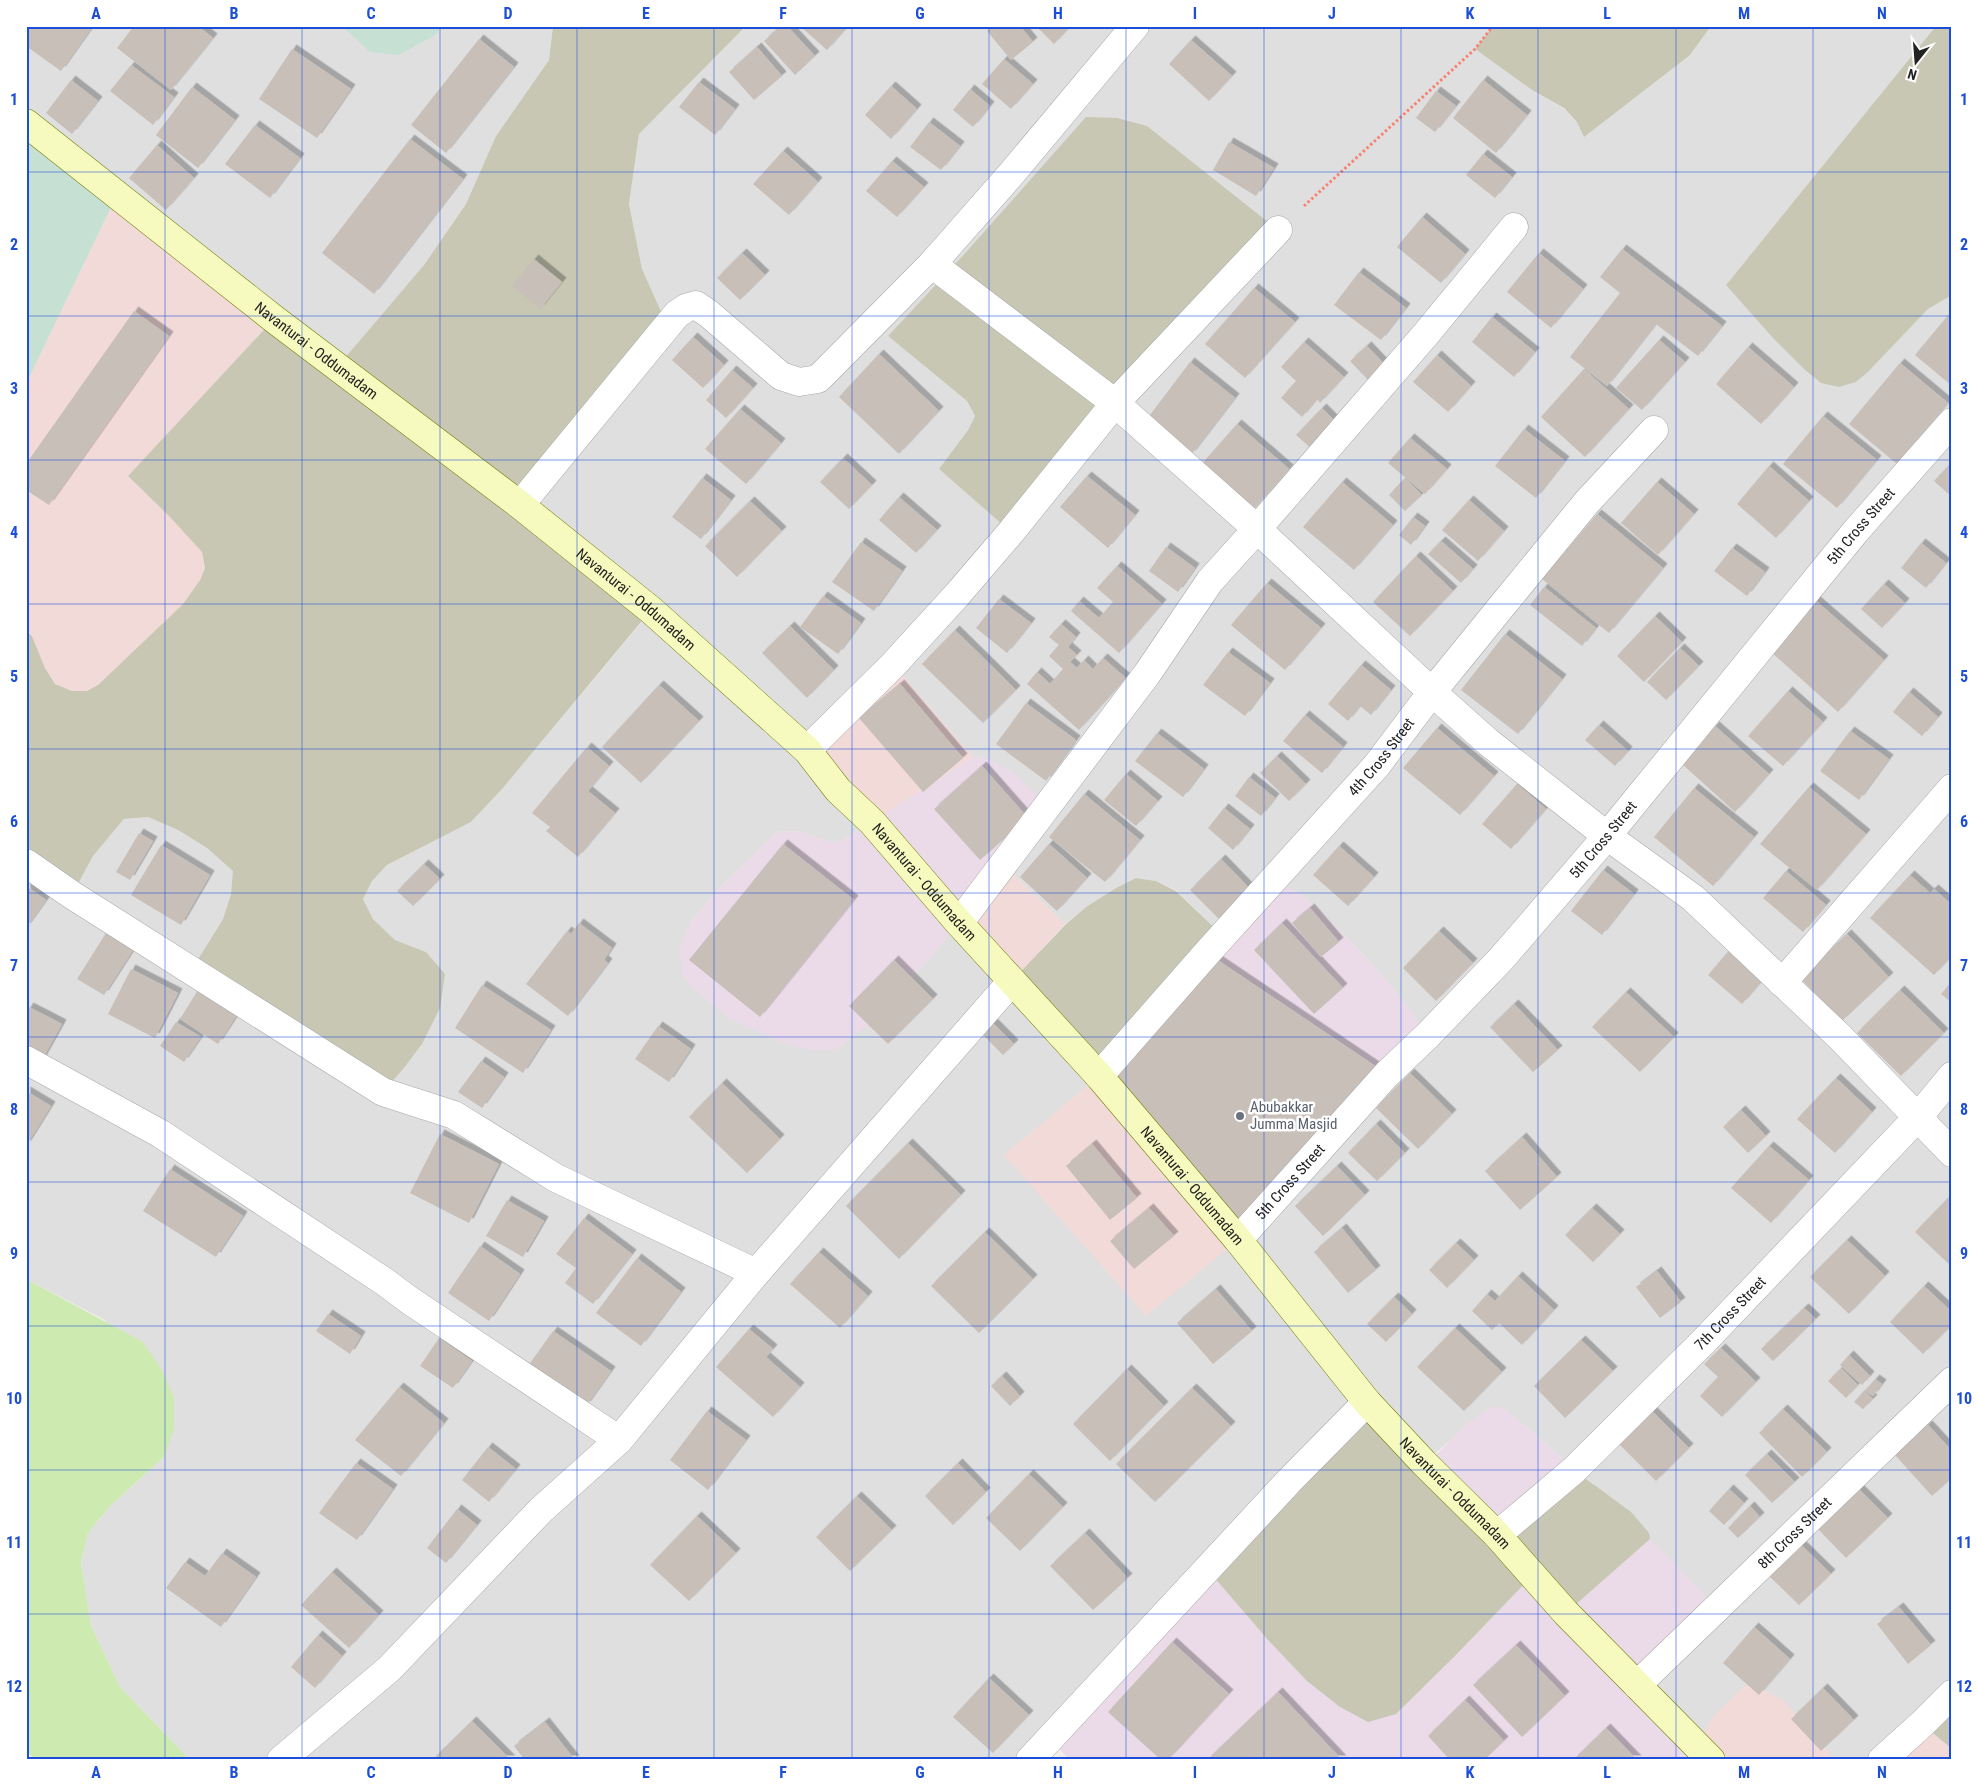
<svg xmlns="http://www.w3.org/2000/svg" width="1978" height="1786" font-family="'Roboto Condensed',sans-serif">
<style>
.residential{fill:#e0dfdf;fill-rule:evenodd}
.commercial{fill:#f2dad9}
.industrial{fill:#ebdbe8}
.construction{fill:#c7c7b4}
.grass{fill:#cdebb0}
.wetland{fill:#c6e0d4}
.building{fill:#c7bfb8;filter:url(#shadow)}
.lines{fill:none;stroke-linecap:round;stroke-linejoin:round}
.minor-casing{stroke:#a9a9a9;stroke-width:29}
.secondary-casing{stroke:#707d05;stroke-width:29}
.path{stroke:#fa8072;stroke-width:3;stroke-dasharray:2.5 2.5;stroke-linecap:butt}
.minor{stroke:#fff;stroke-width:28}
.secondary{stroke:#f7fabf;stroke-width:28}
.grid{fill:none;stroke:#1d4ed8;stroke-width:1;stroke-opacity:0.55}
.worship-dot{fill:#6b7280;stroke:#fff;stroke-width:2}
.labels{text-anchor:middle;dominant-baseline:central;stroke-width:5;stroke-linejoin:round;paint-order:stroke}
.street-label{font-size:15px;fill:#222;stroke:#fff}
.worship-label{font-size:15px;fill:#5b616d;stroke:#fff;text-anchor:start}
.neatline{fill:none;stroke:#1d4ed8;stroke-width:2}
.grid-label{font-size:16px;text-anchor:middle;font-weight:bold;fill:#1d4ed8}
</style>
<defs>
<filter id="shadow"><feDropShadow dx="4.5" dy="-4.5" stdDeviation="0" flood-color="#0004"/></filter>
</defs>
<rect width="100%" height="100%" fill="#f2efe9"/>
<path class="residential" d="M26,26H342V28L435,35L444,26H553L549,60L496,136L466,204L424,265L338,366L26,123Z
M746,26H1493L1475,49L1532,90L1563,108L1577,122L1690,55L1711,26H1936L1726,285L1856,382L1868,372L1928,309L1952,295V1694L1882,1760H1711L1566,1613L1594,1484L1574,1470L1536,1435L1506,1411L1487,1409L1424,1463L1030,1760H190L120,1687L91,1626L81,1562L88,1533L110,1506L164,1457L105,1320L26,1279V863L72,895L93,856L124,819L148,817L178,830L207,848L234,871L231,894L223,919L192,969L383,1091L404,1068L422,1044L426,952L395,940L373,919L363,899L372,881L387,865L471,822L503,788L651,611L520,505L668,327L642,269L629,204L639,134ZM968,250L1011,531L939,469L968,430L975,416L967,401L888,336ZM893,665L973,757L983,758L1003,865L1065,924L1086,907L1116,888L1136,878L1156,881L1176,890L1223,936L1299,893L1320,911L1360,951L1397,993L1387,1074L959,923L903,989L690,923L717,891L778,831L804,832L827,841L840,842L872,822Z"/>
<path class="commercial" d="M117,195L274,319L128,476L169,516L202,552L205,568L200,580L183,604L98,685L87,691H72L55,684L45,668L32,636L26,631V384Z
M893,665L973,757L872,822L807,750Z
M1003,865L1065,924L1012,981L959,923Z
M1099,1076L1238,1240L1146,1316L1004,1155Z
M1747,1684L1767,1692L1784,1701L1835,1760H1711L1696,1745L1715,1714Z
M1922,1724L1952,1749V1760H1882Z"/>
<path class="industrial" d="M973,757L983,758L994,762L1014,773L1048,807L959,923L903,989L871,1022L836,1050H810L783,1043L729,1018L693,988L682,973L680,948L690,923L717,891L778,831L804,832L827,841L840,842Z
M1275,879L1299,893L1320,911L1360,951L1397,993L1428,1035L1387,1074L1207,953Z
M1495,1406L1506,1411L1536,1435L1574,1470L1497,1535L1424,1463L1440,1451L1466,1425L1487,1409Z
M1650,1539L1717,1608L1638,1685L1711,1760H1069L1051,1739L1207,1569L1268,1640L1396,1714L1455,1656L1532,1576L1567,1612Z"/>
<path class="construction" d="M553,26H746L639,134L629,204L642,269L668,327L521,505L651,610L503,788L471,822L387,865L372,881L363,899L373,919L395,940L426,952L445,974L440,1008L422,1044L404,1068L383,1092L192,969L223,919L231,894L233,871L207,848L178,830L148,817L124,819L93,856L72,895L26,863V631L32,636L45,668L55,684L72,691H87L98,685L183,604L200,580L205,568L202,552L169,516L128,476L274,319L338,366L424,265L466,204L496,136L549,60Z
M1493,26H1711L1690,55L1584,137L1577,122L1564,108L1532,90L1475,49Z
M1936,26H1952V295L1928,309L1868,372L1856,382L1839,387L1821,383L1804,369L1774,339L1726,285Z
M1086,117L1117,118L1147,126L1278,230L1011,532L939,469L968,430L975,416L967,401L888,336L968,250Z
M1136,878L1156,881L1176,891L1223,936L1099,1076L1012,981L1066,924L1086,907L1116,888Z
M1367,1402L1496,1535L1574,1470L1631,1512L1649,1533L1650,1539L1566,1613L1532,1576L1455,1656L1396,1714L1368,1722L1340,1707L1307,1681L1268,1640L1207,1569Z
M1952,1694V1749L1922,1724Z"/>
<path class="grass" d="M26,1279L143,1342L162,1370L174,1398V1429L164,1457L110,1506L88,1533L81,1562L91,1626L120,1687L190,1760H35L26,1750Z"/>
<path class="wetland" d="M342,26H444L435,35L399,55L370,52Z
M26,123L117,195L26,384Z"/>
<path class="building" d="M26,26H93L61,71L26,46Z
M134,26H198L213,38L171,90L117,48Z
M781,26H787L815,56L795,75L764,41Z
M800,26H848L827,50Z
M993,26H1020L1033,42L1011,60L987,31Z
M1040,26H1071L1054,44L1038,28Z
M479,39L514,67L446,153L411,125Z
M1191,40L1232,76L1209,101L1169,64Z
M757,47L782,76L754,100L729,72Z
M292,49L351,89L317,138L259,99Z
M1004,59L1033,84L1011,109L982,84Z
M131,65L174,97L153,125L110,91Z
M71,80L98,101L72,134L46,113Z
M1483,80L1527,115L1496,153L1453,118Z
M699,82L735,109L715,135L679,107Z
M891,86L917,109L891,139L865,115Z
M192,87L235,120L198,168L156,135Z
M970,89L990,106L973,127L953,110Z
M1436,91L1456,106L1435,132L1416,118Z
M929,122L960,146L941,170L910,147Z
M255,125L300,158L270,198L225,164Z
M410,139L463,179L374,294L322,253Z
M1229,142L1274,168L1256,196L1213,170Z
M157,145L194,178L166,210L129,178Z
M783,151L818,182L789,215L753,184Z
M1483,154L1512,177L1495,198L1466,175Z
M892,161L924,187L897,217L866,191Z
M1422,217L1465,254L1441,283L1397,247Z
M1622,249L1722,326L1698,356L1656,324L1607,386L1570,357L1620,293L1600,277Z
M742,253L765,275L740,300L717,278Z
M1539,253L1583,289L1551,328L1507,292Z
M534,259L562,282L540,309L512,286Z
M1359,272L1406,308L1381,340L1334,305Z
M1254,288L1295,322L1245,378L1205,344Z
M134,311L169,336L49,505L26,490V464Z
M1950,313L1952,315V386L1915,355Z
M1492,317L1535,352L1514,377L1472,342Z
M693,337L724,365L703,388L672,360Z
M1659,340L1685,362L1642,410L1616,388Z
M1304,342L1344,377L1320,403L1317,399L1302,417L1281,398L1296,381L1281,367Z
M1367,346L1385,365L1368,380L1350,361Z
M1748,347L1794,387L1761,424L1716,384Z
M879,354L939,411L899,454L839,397Z
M1437,355L1471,386L1448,412L1413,382Z
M1190,362L1235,398L1191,455L1147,419Z
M1900,363L1948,403L1897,464L1849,424Z
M1584,369L1629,409L1585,457L1541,417Z
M732,370L753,388L726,418L706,400Z
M1322,408L1337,423L1312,449L1296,435Z
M740,409L781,443L746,484L705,449Z
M1823,416L1877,460L1837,508L1783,464Z
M1237,424L1289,469L1251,512L1200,466Z
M1524,429L1565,461L1536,498L1495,466Z
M1410,438L1447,469L1425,494L1388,463Z
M843,458L872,485L849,509L820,482Z
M1952,462V497L1934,481Z
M1769,466L1809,501L1776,538L1737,504Z
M1087,476L1135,515L1108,548L1060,507Z
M702,478L731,500L701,539L672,517Z
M1405,478L1422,495L1405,511L1389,495Z
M1342,482L1393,525L1354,570L1303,527Z
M1657,482L1694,514L1658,555L1621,523Z
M899,497L937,530L916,553L879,520Z
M1469,500L1504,531L1478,561L1442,530Z
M750,501L782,531L737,577L705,546Z
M1597,514L1663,568L1609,633L1542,579Z
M1413,517L1425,526L1411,545L1399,535Z
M1441,541L1473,569L1461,583L1428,554Z
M861,542L902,571L874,611L832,582Z
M1921,543L1946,563L1926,588L1901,568Z
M1166,547L1195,568L1178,592L1149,571Z
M1732,548L1765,572L1747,596L1714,571Z
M1416,556L1453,591L1410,636L1373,602Z
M1117,566L1162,604L1119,653L1071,611L1079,601L1099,618L1113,602L1097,588Z
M1267,583L1321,628L1285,670L1231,625Z
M1884,584L1905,603L1882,628L1861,609Z
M1544,587L1596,628L1582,646L1530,605Z
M823,596L861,623L838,654L800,627Z
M999,599L1031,623L1007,653L976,628Z
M1815,600L1884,660L1838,712L1770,651Z
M1655,616L1682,642L1644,682L1617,656Z
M1061,624L1076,637L1068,647L1077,655L1070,662L1077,668L1084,660L1093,669L1103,658L1126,678L1079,730L1027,684L1037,672L1050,684L1063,669L1049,656L1059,645L1049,637Z
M790,626L834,670L807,698L762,653Z
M955,630L1016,690L983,723L922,664Z
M1505,634L1562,679L1518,734L1461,690Z
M1680,648L1699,666L1666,700L1647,682Z
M1228,652L1270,683L1245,716L1203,685Z
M1361,665L1391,690L1371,715L1360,706L1348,721L1328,704Z
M900,684L963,758L923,792L859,718Z
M659,685L699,721L641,783L602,747Z
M1788,691L1823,722L1783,766L1748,736Z
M1909,692L1938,717L1922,736L1893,712Z
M1026,703L1076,740L1046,781L996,744Z
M1305,715L1343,747L1322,773L1283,741Z
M1599,725L1628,751L1615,766L1585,740Z
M1715,726L1769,774L1735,812L1682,764Z
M1437,728L1494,776L1460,815L1403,768Z
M1850,731L1889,759L1859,800L1820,771Z
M1157,733L1204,769L1183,797L1135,761Z
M587,747L609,766L588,791L615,813L578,857L546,831L550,827L532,813Z
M1277,756L1306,784L1289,801L1260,773Z
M982,766L1028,818L980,860L934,809Z
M1126,774L1158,801L1136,826L1104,800Z
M1249,777L1275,798L1261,816L1235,796Z
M1517,784L1546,809L1511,849L1482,824Z
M1809,787L1866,834L1817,890L1760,844Z
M1694,788L1754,837L1713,886L1654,837Z
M1084,794L1140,840L1105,882L1049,837Z
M1224,808L1250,829L1233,850L1208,828Z
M139,833L153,841L130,880L116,872Z
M783,844L854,900L760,1017L689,960Z
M1049,844L1087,878L1057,911L1020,877Z
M161,845L210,875L181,925L131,895Z
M1339,846L1374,877L1348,906L1313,875Z
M1221,859L1252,891L1221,921L1190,890Z
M424,864L440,879L413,906L397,891Z
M1603,870L1634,894L1602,935L1571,911Z
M1786,871L1826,905L1803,932L1763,898Z
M1910,875L1930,893L1934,889L1952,905V956L1934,975L1870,918Z
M26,886L46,900L26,928Z
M1310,908L1339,942L1321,957L1292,923Z
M579,923L612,948L604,960L608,963L568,1016L526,984L567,931L571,934Z
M1282,923L1343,988L1314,1014L1254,950Z
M1439,931L1473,963L1436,1001L1403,968Z
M106,933L133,950L104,995L77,979Z
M1847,934L1889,977L1842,1021L1800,978Z
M1733,946L1767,975L1742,1004L1708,975Z
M1207,953L1387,1074L1238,1240L1099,1076Z
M894,960L933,999L888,1044L849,1006Z
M131,969L178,993L155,1038L108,1014Z
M1952,981V1003L1941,994Z
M482,985L551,1030L523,1073L455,1028Z
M198,990L237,1015L218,1044L180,1019Z
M1900,990L1944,1033L1901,1076L1857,1033Z
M1626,992L1674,1037L1640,1072L1592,1027Z
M1514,1004L1558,1050L1533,1072L1490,1027Z
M29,1007L62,1024L41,1062L26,1054V1012Z
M989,1019L1014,1044L1003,1055L978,1030Z
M176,1022L201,1037L184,1062L160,1046Z
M658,1026L691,1049L669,1082L635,1059Z
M481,1061L504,1077L482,1108L458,1092Z
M1410,1073L1452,1114L1418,1149L1376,1108Z
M1836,1078L1872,1112L1835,1153L1797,1119Z
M722,1083L780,1139L747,1173L689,1117Z
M26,1091L51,1106L26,1146Z
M1741,1110L1766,1136L1748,1153L1723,1127Z
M1376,1124L1405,1153L1377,1181L1348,1153Z
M440,1134L499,1164L469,1223L410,1193Z
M1522,1137L1557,1177L1520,1210L1485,1171Z
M908,1143L961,1195L899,1259L846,1206Z
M1092,1144L1137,1198L1110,1220L1066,1166Z
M1769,1146L1809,1180L1771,1223L1731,1188Z
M1337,1166L1365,1195L1323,1236L1295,1206Z
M170,1169L243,1216L216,1257L143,1211Z
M1952,1194V1267L1915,1232Z
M507,1200L544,1221L523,1257L486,1236Z
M1149,1208L1174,1236L1134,1269L1110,1241Z
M1592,1208L1620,1234L1593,1262L1565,1235Z
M584,1218L632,1254L593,1304L565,1283L576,1268L556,1254Z
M1342,1228L1376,1270L1348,1293L1314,1252Z
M985,1232L1033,1279L979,1333L931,1286Z
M1847,1240L1885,1276L1849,1314L1810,1277Z
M1456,1243L1474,1260L1447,1288L1429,1270Z
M480,1246L520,1274L489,1321L448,1293Z
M819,1252L868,1296L840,1328L790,1284Z
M637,1258L681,1292L641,1346L596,1313Z
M1657,1271L1681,1302L1660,1318L1636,1287Z
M1518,1276L1554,1310L1522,1345L1499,1323L1492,1330L1472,1311L1487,1294L1495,1301Z
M1924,1286L1952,1312V1325L1923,1354L1890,1322Z
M1216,1289L1252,1331L1213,1364L1177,1323Z
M1394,1297L1412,1314L1386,1342L1367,1324Z
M1804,1308L1816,1319L1773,1361L1761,1349Z
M328,1314L361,1336L350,1354L316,1331Z
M1455,1328L1502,1372L1464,1411L1417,1367Z
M749,1329L773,1349L766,1357L800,1387L773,1417L716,1367Z
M553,1331L611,1371L586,1406L528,1366Z
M439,1338L472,1361L453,1388L420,1366Z
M1581,1340L1613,1371L1565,1418L1534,1386Z
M1721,1348L1756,1382L1722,1417L1700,1396L1718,1377L1704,1364Z
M1849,1355L1870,1376L1862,1385L1840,1365Z
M1841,1368L1858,1385L1846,1398L1828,1381Z
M1127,1369L1164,1406L1110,1461L1073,1424Z
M1002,1376L1020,1396L1010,1406L991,1386Z
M1875,1379L1882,1384L1873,1396L1865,1391Z
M399,1387L444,1423L401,1476L355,1440Z
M1192,1388L1231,1426L1155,1502L1116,1464Z
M1864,1391L1873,1399L1863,1409L1854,1402Z
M1650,1409L1689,1448L1656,1481L1617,1442Z
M1783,1409L1827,1452L1802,1477L1759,1433Z
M707,1411L746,1440L708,1490L670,1460Z
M1928,1425L1952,1451V1478L1932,1496L1895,1455Z
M488,1447L516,1469L489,1502L462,1480Z
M1767,1454L1795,1482L1772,1503L1745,1475Z
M356,1463L393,1489L357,1540L319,1513Z
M958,1463L986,1492L953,1525L925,1496Z
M1029,1474L1063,1507L1020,1551L986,1518Z
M1729,1489L1744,1503L1724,1525L1709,1511Z
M1859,1489L1888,1518L1846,1558L1817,1528Z
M857,1496L892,1530L850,1571L816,1537Z
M1750,1506L1760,1517L1738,1538L1728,1528Z
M457,1509L477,1525L446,1563L427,1548Z
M697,1516L736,1553L689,1601L650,1565Z
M1085,1533L1128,1578L1093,1610L1050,1566Z
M1799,1543L1831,1574L1799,1605L1768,1575Z
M222,1553L256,1577L221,1627L166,1588L185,1562L205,1576Z
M332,1572L379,1615L349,1648L301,1605Z
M1899,1607L1931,1645L1908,1664L1877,1624Z
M1754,1627L1790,1659L1759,1695L1723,1663Z
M318,1635L342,1656L315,1688L291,1667Z
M1172,1642L1229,1694L1168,1760H1161L1108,1712Z
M1516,1645L1565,1696L1522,1737L1473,1685Z
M989,1678L1029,1715L993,1753L953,1717Z
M1823,1688L1854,1720L1821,1751L1791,1719Z
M1278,1692L1342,1760H1207Z
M1465,1700L1504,1741L1484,1760H1450L1428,1736Z
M472,1721L511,1760H440L436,1756Z
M545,1722L575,1760H525L514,1746Z
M1606,1728L1637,1760H1573Z"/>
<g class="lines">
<defs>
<g id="minor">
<path d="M932,264L1115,403L1257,529L1432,692L1488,742L1607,836L1693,898L1840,1037L1952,1153"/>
<path d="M520,505L677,314L686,308L696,305L709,314L781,376L799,382L818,379L932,264L1012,173L1135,26"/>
<path d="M807,750L893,665L957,595L1011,532L1115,403L1278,230"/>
<path d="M26,863L72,895L383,1092L454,1115L556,1178L756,1273"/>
<path d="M959,923L1147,674L1210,581L1257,529L1426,334L1514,227"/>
<path d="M1782,983L1952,788"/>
<path d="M26,1060L161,1134L385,1282L409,1300L619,1440"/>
<path id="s1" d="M1099,1076L1207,953L1377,765L1432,692L1506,601L1587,502L1654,430"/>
<path id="s2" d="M1238,1240L1387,1074L1428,1035L1502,958L1607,836L1855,532L1952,422"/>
<path id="s3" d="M1497,1535L1574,1470L1705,1340L1918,1117L1952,1076"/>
<path id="s4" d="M1637,1685L1952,1381"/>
<path d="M281,1760L389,1669L541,1510L619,1440L756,1273L1012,981"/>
<path d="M1030,1760L1290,1480L1367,1402"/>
<path d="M1882,1760L1922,1724L1952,1694"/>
</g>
<g id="secondary">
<path id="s5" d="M26,123L274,319L520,505L651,610L807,750L838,790L872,822L959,923L1099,1076L1238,1240L1367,1402L1424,1463L1497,1535L1566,1613L1711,1760"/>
</g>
</defs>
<use href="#minor" class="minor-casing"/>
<use href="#secondary" class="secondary-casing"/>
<path class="path" d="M1304,206L1475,49L1493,26"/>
<use href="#minor" class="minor"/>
<use href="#secondary" class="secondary"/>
</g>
<path class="grid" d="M165,26V1760M302,26V1760M440,26V1760M577,26V1760M714,26V1760M852,26V1760M989,26V1760M1126,26V1760M1264,26V1760M1401,26V1760M1538,26V1760M1676,26V1760M1813,26V1760M26,172H1952M26,316H1952M26,460H1952M26,604H1952M26,749H1952M26,893H1952M26,1037H1952M26,1182H1952M26,1326H1952M26,1470H1952M26,1614H1952"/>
<circle class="worship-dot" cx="1240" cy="1116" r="5"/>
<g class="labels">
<g class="street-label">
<text stroke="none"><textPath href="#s5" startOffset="369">Navanturai - Oddumadam</textPath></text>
<text stroke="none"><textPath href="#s2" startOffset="948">5th Cross Street</textPath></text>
<text stroke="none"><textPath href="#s5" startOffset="774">Navanturai - Oddumadam</textPath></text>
<text stroke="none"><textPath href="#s1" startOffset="426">4th Cross Street</textPath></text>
<text stroke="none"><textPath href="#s2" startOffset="542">5th Cross Street</textPath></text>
<text stroke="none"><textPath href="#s5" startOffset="1179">Navanturai - Oddumadam</textPath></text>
<text stroke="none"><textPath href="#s2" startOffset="78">5th Cross Street</textPath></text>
<text stroke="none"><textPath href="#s5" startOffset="1584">Navanturai - Oddumadam</textPath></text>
<text stroke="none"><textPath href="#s3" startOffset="322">7th Cross Street</textPath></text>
<text stroke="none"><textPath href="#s5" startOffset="1989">Navanturai - Oddumadam</textPath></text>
<text stroke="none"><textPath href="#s4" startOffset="219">8th Cross Street</textPath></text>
</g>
<g class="worship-label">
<text x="1250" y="1107">Abubakkar<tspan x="1250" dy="17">Jumma Masjid</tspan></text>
</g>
</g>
<rect width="1978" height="1786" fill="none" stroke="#ffffff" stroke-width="55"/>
<g transform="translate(1916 62) rotate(197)" stroke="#ffffff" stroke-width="4" paint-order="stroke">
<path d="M0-4L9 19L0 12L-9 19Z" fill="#222222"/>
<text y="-8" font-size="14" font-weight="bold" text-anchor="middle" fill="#222222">N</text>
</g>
<rect x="28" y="28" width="1922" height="1730" class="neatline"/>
<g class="grid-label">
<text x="96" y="19">A</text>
<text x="234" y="19">B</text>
<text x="371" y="19">C</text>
<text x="508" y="19">D</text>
<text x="646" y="19">E</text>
<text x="783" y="19">F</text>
<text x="920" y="19">G</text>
<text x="1058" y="19">H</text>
<text x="1195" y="19">I</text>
<text x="1332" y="19">J</text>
<text x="1470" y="19">K</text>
<text x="1607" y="19">L</text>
<text x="1744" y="19">M</text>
<text x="1882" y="19">N</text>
<text x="14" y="105">1</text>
<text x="1964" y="105">1</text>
<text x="14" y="250">2</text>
<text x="1964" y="250">2</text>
<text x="14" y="394">3</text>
<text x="1964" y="394">3</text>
<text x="14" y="538">4</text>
<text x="1964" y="538">4</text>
<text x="14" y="682">5</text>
<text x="1964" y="682">5</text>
<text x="14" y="827">6</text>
<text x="1964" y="827">6</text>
<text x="14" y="971">7</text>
<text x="1964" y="971">7</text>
<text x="14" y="1115">8</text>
<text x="1964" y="1115">8</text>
<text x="14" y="1259">9</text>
<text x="1964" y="1259">9</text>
<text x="14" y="1404">10</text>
<text x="1964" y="1404">10</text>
<text x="14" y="1548">11</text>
<text x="1964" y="1548">11</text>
<text x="14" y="1692">12</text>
<text x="1964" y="1692">12</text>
<text x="96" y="1778">A</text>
<text x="234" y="1778">B</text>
<text x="371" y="1778">C</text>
<text x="508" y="1778">D</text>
<text x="646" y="1778">E</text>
<text x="783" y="1778">F</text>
<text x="920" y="1778">G</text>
<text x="1058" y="1778">H</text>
<text x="1195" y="1778">I</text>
<text x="1332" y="1778">J</text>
<text x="1470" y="1778">K</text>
<text x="1607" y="1778">L</text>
<text x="1744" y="1778">M</text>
<text x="1882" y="1778">N</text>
</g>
</svg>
